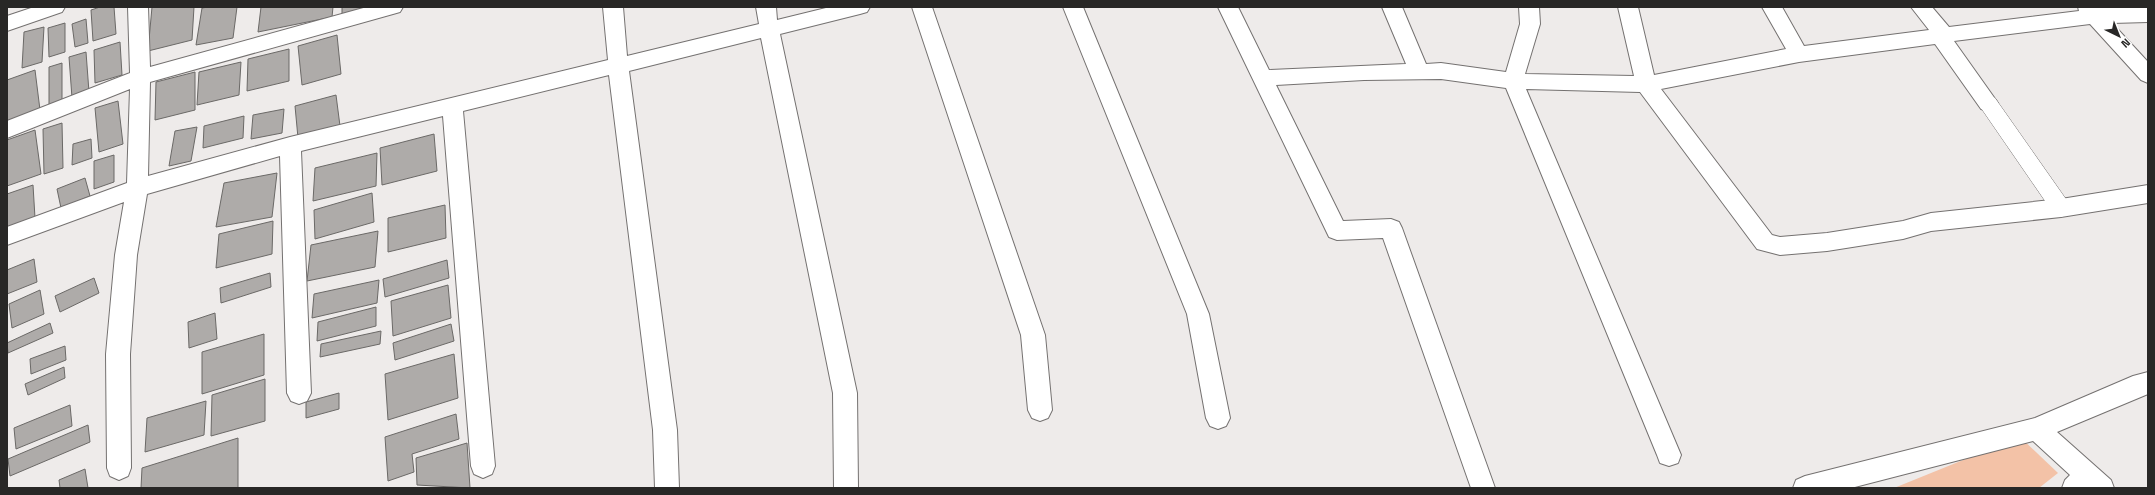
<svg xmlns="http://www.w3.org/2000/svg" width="2155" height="495" font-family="'Space Grotesk',sans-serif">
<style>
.green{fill:#f3c2a7}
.building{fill:#aeaba9;stroke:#6b6967}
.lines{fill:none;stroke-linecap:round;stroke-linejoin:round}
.service-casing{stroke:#747170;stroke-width:1}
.minor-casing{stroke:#747170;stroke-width:2}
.service{fill:#fff;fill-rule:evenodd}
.minor{fill:#fff;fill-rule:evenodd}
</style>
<rect width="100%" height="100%" fill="#eeebea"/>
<path class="green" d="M2020,437L2058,473L2039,488H1894Z"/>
<path class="building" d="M100,7H114L116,34L93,41L91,10Z
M152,7H194L192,40L148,51Z
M208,7H237L233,38L196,45L202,8Z
M261,7H333L332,17L258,32Z
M342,7H372L342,14Z
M86,19L88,43L75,47L72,24Z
M65,23V52L49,57L48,28Z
M44,27L42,62L22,68L24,32Z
M337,35L341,74L302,85L298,46Z
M120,42L122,75L95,83L94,50Z
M289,49V81L247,91L248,59Z
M86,52L89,92L72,98L69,57Z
M241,62L239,95L197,105L199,72Z
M62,63V105L49,109V67Z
M35,70L40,110L7,121V80Z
M195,72V110L155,120L156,82Z
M336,95L340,126L298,138L295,106Z
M118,101L123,144L99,152L95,108Z
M284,109L282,133L251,139L253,115Z
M244,116L243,138L203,148L204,126Z
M62,123L63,168L44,174L43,129Z
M197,127L191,161L169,166L175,131Z
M35,130L41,174L7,186V140Z
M434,134L437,171L382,185L380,148Z
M91,139L92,158L72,165L73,144Z
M377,153L376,186L313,201L315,168Z
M114,155V182L94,189V161Z
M277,173L272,217L216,227L224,183Z
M85,178L90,196L61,208L57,189Z
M33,185L35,218L7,228V194Z
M372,193L374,222L315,239L314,210Z
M445,205L446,238L388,252V218Z
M273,221L272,254L216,268L219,234Z
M378,231L375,267L307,281L311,245Z
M34,259L37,282L7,294V270Z
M447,260L449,278L385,297L383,279Z
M270,273L271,287L221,303L220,288Z
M94,278L99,293L60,312L55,296Z
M379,280L377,303L312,318L314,294Z
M448,285L451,318L393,336L391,301Z
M40,290L44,314L12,328L9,304Z
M376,307V326L317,341L318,322Z
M215,313L217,339L189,348L188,322Z
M50,323L53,333L8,353L7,343Z
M451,324L454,341L395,360L393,343Z
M381,331L380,344L320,357L321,344Z
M264,334V375L202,394V352Z
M65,346L66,360L31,374L30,359Z
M454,354L458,398L388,420L385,374Z
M64,367L65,378L28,395L25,384Z
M265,379V421L211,436L212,395Z
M339,393V409L306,418V402Z
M206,401L204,435L145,452L147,418Z
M70,405L72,426L16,449L14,428Z
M456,414L459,439L412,454L414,472L388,481L385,437Z
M88,425L90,442L10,476L8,459Z
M238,438V488H141L142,468Z
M467,443L470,488L417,485L416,458Z
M85,469L88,488H60L59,480Z"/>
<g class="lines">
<defs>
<path id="service" d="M1988,95L1995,98L2068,202L2071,208L2068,214L2061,217L2054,214L1981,108L1978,103L1981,98Z"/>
<path id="minor" d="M34,7H65L62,12L7,31V16Z
M128,7H148L150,67L367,7H403L400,12L393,14L150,82L148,176L290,137L608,60L603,7H623L627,56L759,24L756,7H776L777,20L830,7H870L867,12L860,14L780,34L857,393L858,488H834L833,393L761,38L629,71L677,430L679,488H655L653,430L609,75L463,111L495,466L492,474L483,478L474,474L471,466L443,116L301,151L311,393L307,401L299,404L291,401L287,393L280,156L147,194L137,255L130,354L131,468L128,476L119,480L110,476L107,468L106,354L115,255L124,202L7,245V227L127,183L130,89L7,138V121L130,73Z
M912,7H932L1045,335L1052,410L1048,418L1040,421L1032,418L1028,410L1021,335Z
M1063,7H1083L1209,314L1230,418L1226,426L1218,429L1210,426L1206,418L1187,314Z
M1218,7H1238L1269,70L1406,64L1382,7H1402L1426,64L1441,63L1506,72L1520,24L1519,7H1539L1540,24L1525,74L1634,76L1618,7H1638L1654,75L1786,49L1762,7H1782L1804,46L1929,30L1911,7H1932L1949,27L2079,11L2078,7L2148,8V22L2112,23L2148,62V83L2141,80L2090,24L1954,41L1998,103L1995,109L1988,111L1981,109L1935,44L1799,62L1661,89L1772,235L1780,237L1827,233L1903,221L1931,213L2061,199L2148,185V203L2061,217L1931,231L1903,239L1827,251L1780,255L1757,249L1640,92L1526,89L1681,455L1678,463L1669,466L1660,463L1657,455L1506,88L1441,79L1364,80L1276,85L1343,221L1391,219L1399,222L1402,228L1495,488H1471L1383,238L1337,240L1329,237Z
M2148,372V394L2057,432L2111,480L2114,488H2062L2065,480L2070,475L2033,441L1851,488H1793L1796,480L1805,476L2035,418L2133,376Z"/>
</defs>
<use href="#service" class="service-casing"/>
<use href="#minor" class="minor-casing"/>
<use href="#service" class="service"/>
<use href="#minor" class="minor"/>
</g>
<rect width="2155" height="495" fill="none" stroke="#282726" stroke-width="16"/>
<g transform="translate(2119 36) rotate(137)" stroke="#ffffff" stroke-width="3" paint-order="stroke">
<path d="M0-3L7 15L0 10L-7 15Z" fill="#282726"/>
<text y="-6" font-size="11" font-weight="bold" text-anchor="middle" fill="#282726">N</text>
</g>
</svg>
